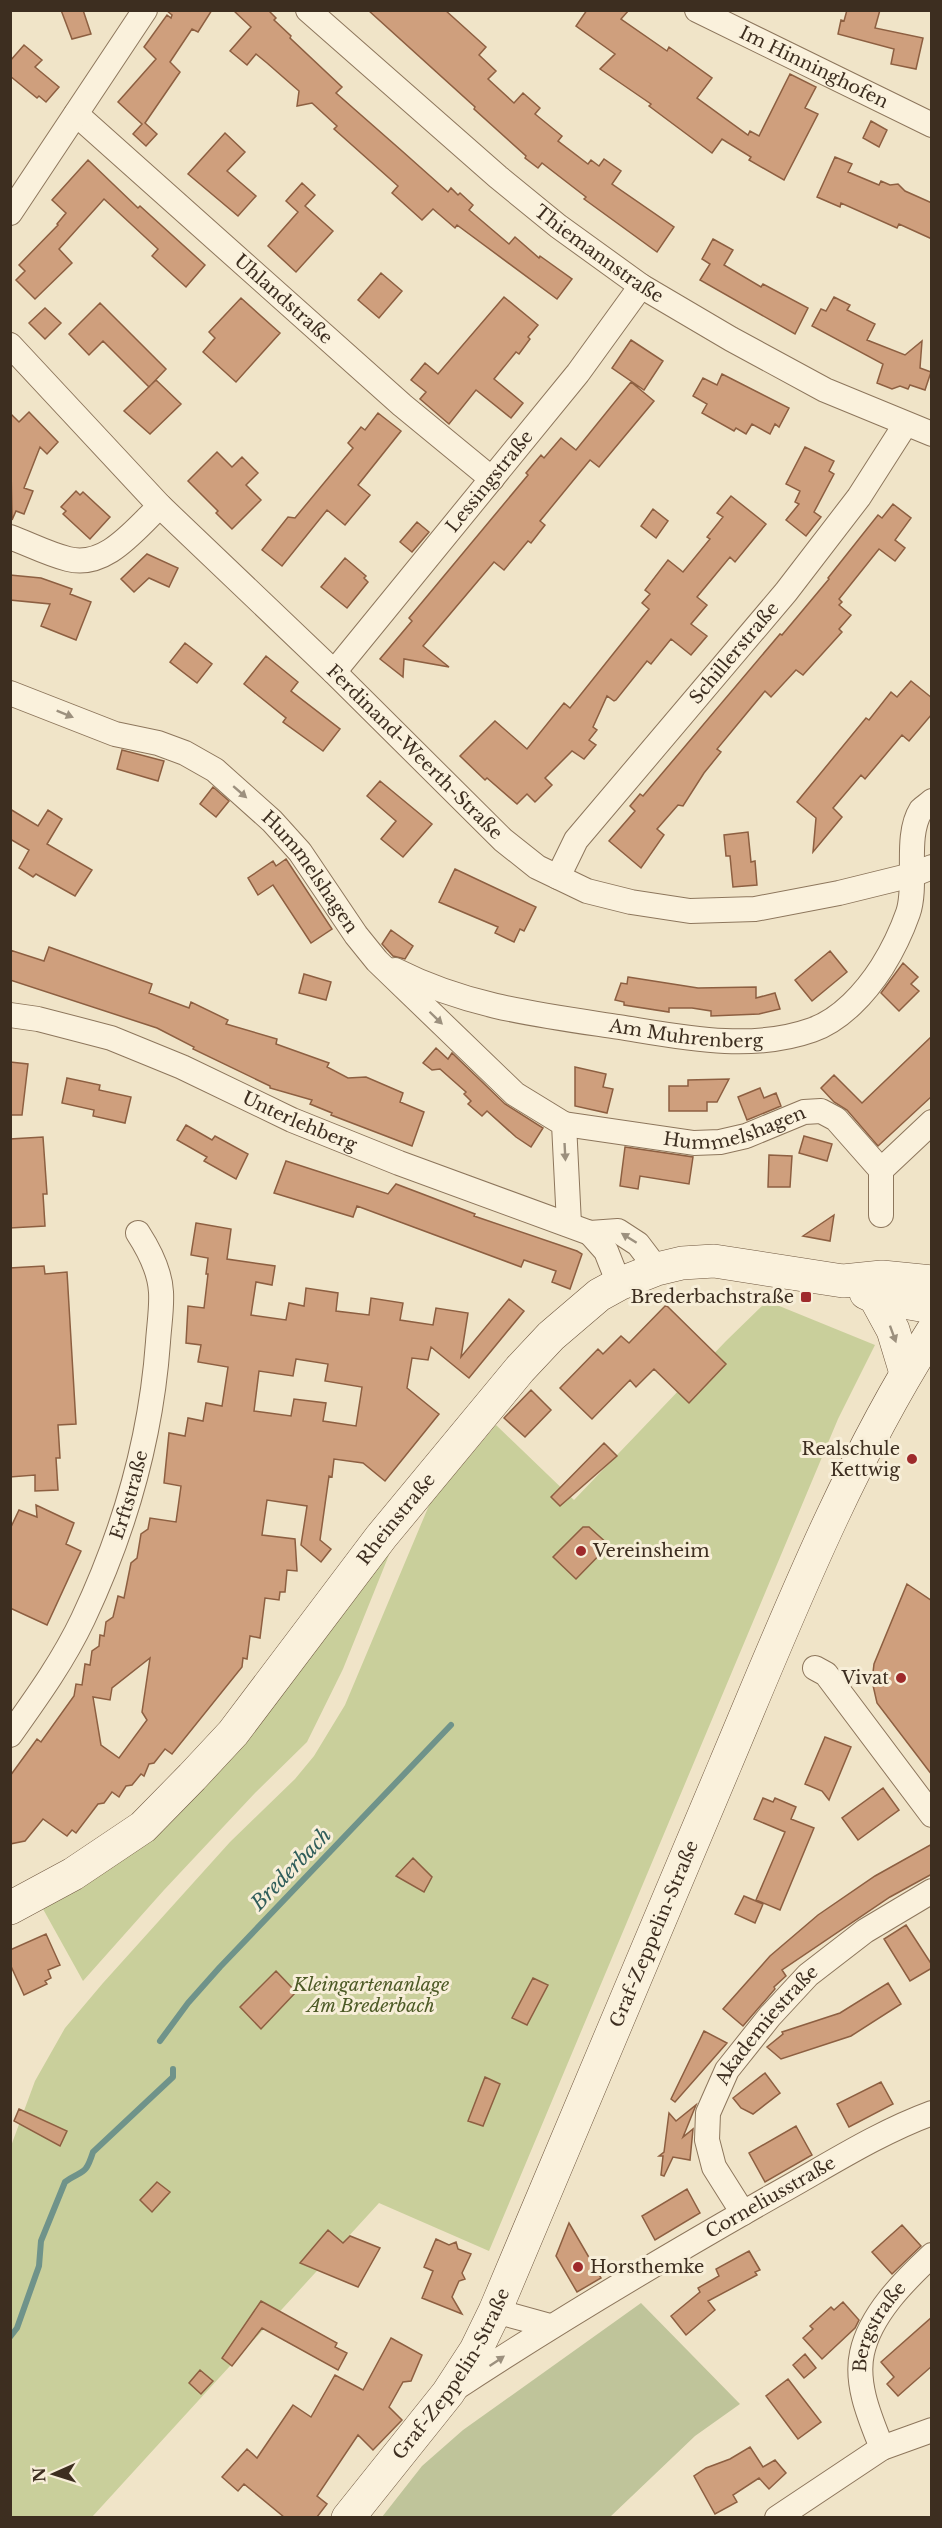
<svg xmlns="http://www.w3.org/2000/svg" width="942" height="2528" font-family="'Libre Baskerville',serif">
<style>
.green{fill:#c9cf9b}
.cemetery{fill:#bfc49a}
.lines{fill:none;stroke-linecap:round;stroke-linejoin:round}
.stream{stroke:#6f938a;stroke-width:6}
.building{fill:#cf9f7d;stroke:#8d5f41;stroke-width:1.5;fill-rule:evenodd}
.street-casing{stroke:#8d765c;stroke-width:26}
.secondary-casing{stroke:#6f573f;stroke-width:34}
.street{stroke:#faf1dc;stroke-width:24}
.secondary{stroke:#faf1dc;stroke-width:33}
.oneway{fill:#9c907e}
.poi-dot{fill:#9e2a2b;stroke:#f7eed8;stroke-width:2}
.labels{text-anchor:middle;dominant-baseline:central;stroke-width:6;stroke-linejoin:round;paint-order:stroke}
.street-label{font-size:18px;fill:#3d2e20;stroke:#f7eed8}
.poi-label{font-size:18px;fill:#3d2e20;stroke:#f7eed8;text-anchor:end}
.park-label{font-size:18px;font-style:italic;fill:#4d5a26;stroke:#f7eed8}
.water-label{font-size:20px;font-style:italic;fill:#2f5d5a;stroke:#f7eed8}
</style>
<rect width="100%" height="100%" fill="#f0e4c8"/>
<path class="green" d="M767,1301L875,1345L838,1419L489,2251L379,2203L92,2517L11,2518V2146L35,2081L65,2028L103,1983L230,1842L295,1779L314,1756L345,1705L430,1503L496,1425L574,1500L726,1341Z
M395,1540L343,1669L307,1742L255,1793L164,1890L83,1981L43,1909L82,1888L141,1841Z"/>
<path class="cemetery" d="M641,2303L740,2404L695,2436L610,2517H382L422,2466L463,2430Z"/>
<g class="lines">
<path class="stream" d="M160,2041L188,2003L220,1967L451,1725
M10,2337L17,2328L39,2266L41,2241L65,2182C83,2169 85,2177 93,2152L173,2077V2069"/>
</g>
<path class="building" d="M61,10H83L91,34L72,39Z
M166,10H212L198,32L192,29L170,62L180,72L145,123L157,134L146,146L133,134L142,124L118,102L156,59L144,47L167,15L171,18L172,15Z
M233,10H268L276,18L274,20L291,36L290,38L342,87L336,93L402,151L448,192L451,188L458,195L460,193L473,205L469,210L509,244L515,237L539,258L540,256L572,279L557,299L457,225L455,228L433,209L422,220L392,193L398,186L334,129L337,126L312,103L297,106L299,91L267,63L256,54L247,65L230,51L251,27Z
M368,10H445L486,47L479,55L496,71L488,79L514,103L523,93L540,108L535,114L562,136L558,141L588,164L591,160L599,166L604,159L621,171L612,184L674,227L657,252L584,199L586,197L542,163L538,168L525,158L526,156L474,109L475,107Z
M587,10H629L621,19L667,51L669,47L712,78L697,98L748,135L750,131L759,136L790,74L816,87L805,108L818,114L784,180L749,160L751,157L722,139L712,153L649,106L651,104L600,69L615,54L576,26Z
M847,10H880L875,28L923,38L916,69L891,64L894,49L838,34L841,20L844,21Z
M24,45L42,60L35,67L59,87L46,102L39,96L37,98L10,76V61Z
M871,121L887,130L879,147L863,138Z
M225,133L245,152L227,171L256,196L238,216L188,174Z
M835,157L852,164L848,172L879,185L881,181L890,185L898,184L905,191L932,203V239L899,224L897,228L841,203L840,207L817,197Z
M88,160L138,208L140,206L205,265L186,287L152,256L158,249L104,199L59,249L72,263L35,299L16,280L25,271L19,265L58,225L57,224L66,213L52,200Z
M302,183L315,195L305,206L333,231L296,272L268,246L298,212L286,201Z
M713,239L733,250L724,265L761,287L763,284L808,308L795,334L700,280L710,264L702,259Z
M381,273L402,291L379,318L358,300Z
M504,297L538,325L528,337L530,339L519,354L516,352L494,379L523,403L511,418L476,390L449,424L420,399L426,392L411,380L425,363L438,374Z
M834,297L850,305L847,310L875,324L867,340L905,355L922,341L920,368L931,372L925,390L910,385L908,389L900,386L892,389L877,383L883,364L812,326L821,309L826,311Z
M241,298L280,333L236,382L203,352L215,338L209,332Z
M100,303L166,369L149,387L103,341L89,355L69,334Z
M45,308L61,323L45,339L29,323Z
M631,340L663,361L644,390L612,368Z
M722,374L789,408L779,427L775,424L770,434L752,424L746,434L736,428L734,431L702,413L707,404L693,396L703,378L717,385Z
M156,380L181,404L150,434L124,411Z
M631,382L654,401L599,467L590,460L540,521L545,525L531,543L528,541L504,570L494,562L423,646L449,667L404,659L403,677L380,659L412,621L409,618L528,475L526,473L541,455L544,458L561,438L576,450Z
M29,412L58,442L47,454L40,447L24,488L33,491L24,514L16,511L12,520L10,413L19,422Z
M378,413L401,431L358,485L370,495L345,525L327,510L282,566L262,550L288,517L295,518L353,448L348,443L361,427L365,430Z
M805,447L834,461L829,471L834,474L814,512L821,517L806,536L786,520L799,504L795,502L800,491L786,484Z
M217,452L232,467L242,457L258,473L246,485L261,500L232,529L216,513L218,511L188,481Z
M76,491L80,495L83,492L110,517L90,539L63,514L66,511L61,507Z
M731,496L766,524L735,562L730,557L697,597L707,605L691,624L707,636L691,655L671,639L651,664L647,661L616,700L614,701L607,696L593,727L597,730L589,740L596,745L584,759L572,751L545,778L552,785L535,802L527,794L517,804L487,778L485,780L460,756L495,721L527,749L564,703L570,708L649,609L642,603L650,594L645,590L668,560L683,572L710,539L707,537L723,517L717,513Z
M893,504L911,518L895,540L905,548L895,561L879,549L839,599L842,602L839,605L851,615L839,629L842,632L803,675L796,670L771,697L765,691L717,749L721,752L704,773L683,806L678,805L657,829L664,835L641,868L609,841L635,811L630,806L640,794L643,796L780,634L782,635L829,579L828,578L878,515L882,518Z
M653,509L668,521L656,538L641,526Z
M417,522L429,532L412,552L400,542Z
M147,554L178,568L169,587L149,578L134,592L121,579Z
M345,558L366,576L364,578L368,582L347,608L321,587Z
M10,575L41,578L72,589L70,594L91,602L76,640L41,626L50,604L10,600Z
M185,643L212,664L197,683L170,662Z
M266,656L298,682L291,691L340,729L323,751L283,722L286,718L244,684Z
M911,681L932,698V714L909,741L902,735L865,779L861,775L833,808L842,817L813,852L816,818L797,802L866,718L869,720L891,692L897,697Z
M122,750L164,761L158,781L117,769Z
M380,781L432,824L403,857L381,839L396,821L367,796Z
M213,787L229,801L216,817L200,804Z
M10,809L38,826L48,810L62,819L47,844L92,870L75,896L36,874L33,877L19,868L29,850L10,839Z
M748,832L751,862L755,861L757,885L733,887L730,856H726L724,835Z
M286,859L332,929L311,943L273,885L258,895L248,878L273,861L276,866Z
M455,869L536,907L524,931L520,929L514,942L495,933L498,927L439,902Z
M391,930L413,946L405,959L393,956L382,944Z
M49,947L152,984L149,993L189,1008L191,1002L228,1020L226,1024L277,1039L276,1044L329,1063L327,1067L348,1078L366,1077L403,1093L400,1102L424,1112L412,1146L331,1115L332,1113L310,1104L312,1100L270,1088V1086L193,1049L194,1047L157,1028L10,980V950L44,961Z
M830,951L847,972L812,1001L795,980Z
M903,963L918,977L911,984L919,991L899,1011L881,993Z
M304,974L331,982L326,1000L299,993Z
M628,977L698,988L756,987V998L775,993L780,1009L759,1014L711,1016V1011L692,1008H669V1012L624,1005V1002L615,1000L621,983L627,984Z
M932,1036V1096L878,1146L847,1110L834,1102L821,1088L834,1075L862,1103Z
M436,1048L448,1059L452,1053L505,1104L543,1128L531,1147L516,1137L487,1111L482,1116L468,1104L471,1101L464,1094L466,1092L440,1069L432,1070L423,1063Z
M10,1062L28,1064L22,1115H10Z
M575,1067L606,1074L603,1087L613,1089L607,1113L575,1106Z
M67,1078L100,1085L99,1090L131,1097L125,1123L93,1116L94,1110L62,1103Z
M729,1079L717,1102H707V1111H669V1086H688V1080Z
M760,1088L764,1098L776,1093L781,1106L747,1120L738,1097Z
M186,1125L212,1140L215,1136L248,1154L236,1179L204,1161L207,1157L177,1140Z
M804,1136L832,1144L827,1161L799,1153Z
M43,1137L47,1194H43L45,1226L10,1228V1139Z
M625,1147L693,1157L689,1184L640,1176L638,1189L620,1186Z
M769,1155L792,1156L790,1187H768Z
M286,1161L388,1194L396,1184L475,1214L474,1216L577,1251L582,1254L570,1289L552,1282L556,1271L524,1260L521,1267L357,1206L353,1217L274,1193Z
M834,1215L830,1241L803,1236Z
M196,1223L231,1229L227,1259L275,1266L272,1285L256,1282L251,1315L286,1320L289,1303L304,1306L306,1288L338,1293L336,1311L369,1315L371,1298L403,1303L400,1320L433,1325L436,1308L468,1313L461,1357L509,1299L524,1311L469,1378L431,1347L428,1360L412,1358L407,1388L439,1414L385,1481L363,1463L334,1459L332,1477L329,1476L320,1540L331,1549L321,1562L301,1545L307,1506L267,1500L262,1535L295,1539L297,1571L287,1570L285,1592H280L279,1600L265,1598L260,1638L250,1636L247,1659L243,1658L242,1667L172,1754L165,1749L154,1763L149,1764L144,1776L141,1774L132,1785L126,1786L119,1797L112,1792L104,1803L98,1804L76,1833L72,1830L67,1836L43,1819L25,1841L10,1844V1776L37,1739L41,1742L74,1696L76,1684L82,1685L85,1664L90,1665L92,1651L99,1646L100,1635L104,1636L106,1622L113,1617L118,1596L124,1598L131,1563L137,1558L141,1534L148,1529L150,1518L176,1522L181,1486L164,1483L169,1433L185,1436L188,1418L203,1421L206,1403L222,1406L228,1367L198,1362L201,1345L186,1343L188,1306L204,1308L208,1274H206L208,1258L191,1255ZM296,1359L328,1364L325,1381L362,1387L356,1426L323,1421L326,1403L294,1399L291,1416L254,1411L259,1371L293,1376ZM150,1658L142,1712L147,1720L119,1758L101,1745L93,1697L110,1700L112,1688Z
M44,1266L45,1274L67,1272L76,1424L58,1425L60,1458H56L58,1490L35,1491V1475L10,1477V1268Z
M666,1305L726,1364L689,1403L654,1369L636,1387L630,1380L592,1419L560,1388L598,1349L603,1354L621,1336L629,1343Z
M531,1390L551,1410L525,1437L504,1418Z
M604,1443L617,1456L560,1506L551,1497Z
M36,1505L74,1523L66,1544L81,1551L47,1625L10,1608V1529L19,1510L37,1517Z
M583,1527H589L609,1545L576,1579L553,1557Z
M907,1584L932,1601V1775L877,1703L872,1681L874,1664Z
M825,1737L851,1747L829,1800L822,1791L805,1784Z
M883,1788L899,1810L858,1840L842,1818Z
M763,1798L773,1802L775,1798L796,1807L791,1819L814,1828L780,1910L756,1900L785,1832L754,1819Z
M932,1844V1874L890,1897L782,1970L786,1976L774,1987L775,1989L743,2026L723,2009L770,1956L818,1915L875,1876Z
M413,1858L432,1877L424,1892L396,1876Z
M744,1896L763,1904L755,1923L735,1914Z
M906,1925L932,1965V1968L910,1981L884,1939Z
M46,1934L60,1965L48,1970L51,1978L45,1981L47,1984L24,1995L10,1964V1950Z
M276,1971L296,1992L261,2029L240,2007Z
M533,1978L548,1985L527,2025L512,2018Z
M888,1983L901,2004L851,2036L781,2059L767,2047L783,2034L782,2032L840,2013Z
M704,2031L727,2043L675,2102L671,2099Z
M765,2073L780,2093L753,2114L741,2108L733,2098Z
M485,2077L500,2084L483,2126L468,2121Z
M881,2082L893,2104L849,2127L837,2104Z
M696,2105L683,2137L693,2129L690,2160L673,2157L664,2176L661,2175L663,2156H659L664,2152L669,2113L676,2121Z
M19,2109L67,2131L60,2146L14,2121Z
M796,2126L812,2155L765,2182L749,2153Z
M157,2182L170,2192L152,2212L140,2200Z
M687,2189L700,2213L655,2240L642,2216Z
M569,2223L601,2278L577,2292L556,2256Z
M902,2225L921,2246L892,2274L872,2252Z
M328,2230L343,2243L350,2236L380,2248L358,2287L300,2263Z
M436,2239L449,2245L456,2242L458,2249L471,2254L462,2273L465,2279L459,2281L452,2297L462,2314L422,2298L433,2271L424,2267Z
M749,2251L760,2270L755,2272L757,2275L708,2301L715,2310L686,2335L671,2316L700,2292L698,2288L719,2276L716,2269Z
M261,2301L337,2343L335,2347L347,2353L338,2370L262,2328L232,2366L222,2358Z
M843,2302L859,2320L855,2328L822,2359L803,2338L813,2329L810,2326L831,2307L834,2310Z
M932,2317V2366L898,2396L887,2384L894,2377L881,2362Z
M391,2338L422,2355L411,2381L403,2382L389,2407L402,2420L373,2450L358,2435L317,2496L327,2504L317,2517H284L244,2484L238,2491L222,2477L247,2449L257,2458L293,2405L311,2417L335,2375L363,2390Z
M805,2354L816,2368L804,2378L793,2365Z
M200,2370L213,2381L201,2394L189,2383Z
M788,2379L821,2422L798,2439L766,2396Z
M750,2447L763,2467L775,2460L786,2473L769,2489L759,2478L733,2495L737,2502L715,2514L694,2476L706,2468L730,2459Z"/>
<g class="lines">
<defs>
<g id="street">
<path id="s1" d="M308,10L498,177L558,226L641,286L731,339L825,390L932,434"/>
<path id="s2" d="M697,10L932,125"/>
<path id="s3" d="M76,114L402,405L492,479"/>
<path d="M10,213L145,10"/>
<path id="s4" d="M10,345L160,506L334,672L503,840L537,867L587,891L631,902L690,911L755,909L839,893L912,875L932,867"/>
<path d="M10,537C29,544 48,554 68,559C106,569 135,529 160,506"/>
<path id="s5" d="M334,672L578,373L641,286"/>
<path id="s6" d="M10,693L115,734L158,743L185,753L215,770L272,821L300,852L356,935L377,961L515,1094L564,1124L569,1224"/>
<path id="s7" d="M558,877L576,840L786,592L859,497L905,425"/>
<path id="s8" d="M395,970C468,1007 539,1015 619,1027C681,1037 750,1052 812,1030C841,1020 866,992 882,967C892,951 902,930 908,913C918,884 904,837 921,810C924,807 929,804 932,801"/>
<path id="s9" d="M10,1015L38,1019L111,1038L182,1067L292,1120L399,1163L590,1233L618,1231L638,1244L657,1269"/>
<path id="s10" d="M564,1124L694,1143L720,1142L746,1136L804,1112L821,1111L836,1119L881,1170"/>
<path d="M881,1215V1170L932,1122"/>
<path d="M590,1233L606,1251L619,1284"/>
<path d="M815,1668L826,1674L932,1815"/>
<path id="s11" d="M10,1735C37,1697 63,1661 83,1619C124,1532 151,1439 158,1342C159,1326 162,1308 161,1292C160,1272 149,1250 138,1233"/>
<path id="s12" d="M743,2213L714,2167L707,2140L708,2113L727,2070L770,2016L808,1975L865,1931L932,1891"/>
<path d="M495,2311L550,2326"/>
<path id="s13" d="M456,2388C559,2320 664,2258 771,2197C824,2168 875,2134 932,2113"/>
<path id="s14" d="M882,2448C871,2420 855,2385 862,2353C870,2315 904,2281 932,2255"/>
<path d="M777,2518L882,2448L932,2430"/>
</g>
<g id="secondary">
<path d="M866,1293L875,1297L932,1307"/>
<path d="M875,1297L893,1330L906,1373"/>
<path id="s15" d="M10,1908L73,1874L143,1827L192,1777L233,1733L381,1537L520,1369L551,1336L599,1295L619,1284L657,1269L682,1263L714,1261L843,1281L882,1277L932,1282"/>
<path id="s16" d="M348,2518L448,2393L476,2350L495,2311C572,2129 649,1947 725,1765C787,1618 846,1467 932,1332"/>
</g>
</defs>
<use href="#street" class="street-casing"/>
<use href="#secondary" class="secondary-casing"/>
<use href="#street" class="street"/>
<use href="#secondary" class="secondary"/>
</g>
<defs><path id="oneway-solid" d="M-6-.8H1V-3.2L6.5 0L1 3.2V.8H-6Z" transform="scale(1.5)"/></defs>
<g class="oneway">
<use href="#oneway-solid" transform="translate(65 714) rotate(22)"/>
<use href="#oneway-solid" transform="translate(240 792) rotate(41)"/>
<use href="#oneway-solid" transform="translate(436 1018) rotate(44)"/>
<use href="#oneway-solid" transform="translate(565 1152) rotate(87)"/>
<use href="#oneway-solid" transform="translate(629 1238) rotate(-148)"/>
<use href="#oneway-solid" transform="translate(893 1334) rotate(70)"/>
<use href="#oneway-solid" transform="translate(497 2361) rotate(-34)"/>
</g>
<g class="poi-dot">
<rect x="800" y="1291" width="12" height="12" rx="3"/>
<circle cx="912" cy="1459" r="6"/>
<circle cx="581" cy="1551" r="6"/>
<circle cx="901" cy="1678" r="6"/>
<circle cx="578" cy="2267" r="6"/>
</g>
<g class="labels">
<g class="street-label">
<text stroke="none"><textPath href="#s2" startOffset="130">Im Hinninghofen</textPath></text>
<text stroke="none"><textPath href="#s1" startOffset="380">Thiemannstraße</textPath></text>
<text stroke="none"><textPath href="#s3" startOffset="278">Uhlandstraße</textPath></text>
<text stroke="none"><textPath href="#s5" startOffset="246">Lessingstraße</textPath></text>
<text stroke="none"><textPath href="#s7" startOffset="286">Schillerstraße</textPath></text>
<text stroke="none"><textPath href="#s4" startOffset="574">Ferdinand-Weerth-Straße</textPath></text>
<text stroke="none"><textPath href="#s6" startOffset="360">Hummelshagen</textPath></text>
<text stroke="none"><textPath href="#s8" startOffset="300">Am Muhrenberg</textPath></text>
<text stroke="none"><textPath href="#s9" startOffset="310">Unterlehberg</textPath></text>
<text stroke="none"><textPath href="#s10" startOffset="174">Hummelshagen</textPath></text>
<text stroke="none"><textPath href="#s11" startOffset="270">Erftstraße</textPath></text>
<text stroke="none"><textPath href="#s15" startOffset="555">Rheinstraße</textPath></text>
<text stroke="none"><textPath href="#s16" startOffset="664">Graf-Zeppelin-Straße</textPath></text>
<text stroke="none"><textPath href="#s12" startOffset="216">Akademiestraße</textPath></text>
<text stroke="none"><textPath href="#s13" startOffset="368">Corneliusstraße</textPath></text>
<text stroke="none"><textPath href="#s14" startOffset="129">Bergstraße</textPath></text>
<text stroke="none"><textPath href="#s16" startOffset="178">Graf-Zeppelin-Straße</textPath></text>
</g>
<g class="poi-label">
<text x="794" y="1297">Brederbachstraße</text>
<text x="900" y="1449">Realschule<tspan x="900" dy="21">Kettwig</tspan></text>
<text x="593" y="1551" text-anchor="start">Vereinsheim</text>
<text x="889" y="1678">Vivat</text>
<text x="590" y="2267" text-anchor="start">Horsthemke</text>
</g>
<g class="park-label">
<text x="371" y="1985">Kleingartenanlage<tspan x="371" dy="21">Am Brederbach</tspan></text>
</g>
<g class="water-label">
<text transform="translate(291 1869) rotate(-46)">Brederbach</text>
</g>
</g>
<rect width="942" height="2528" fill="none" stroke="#3d2e20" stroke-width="24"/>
<g transform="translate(54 2474) rotate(267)" stroke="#f7eed8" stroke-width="4.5" paint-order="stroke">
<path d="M0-4.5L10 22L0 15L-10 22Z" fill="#3d2e20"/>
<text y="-9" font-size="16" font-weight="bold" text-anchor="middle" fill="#3d2e20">N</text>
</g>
</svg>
